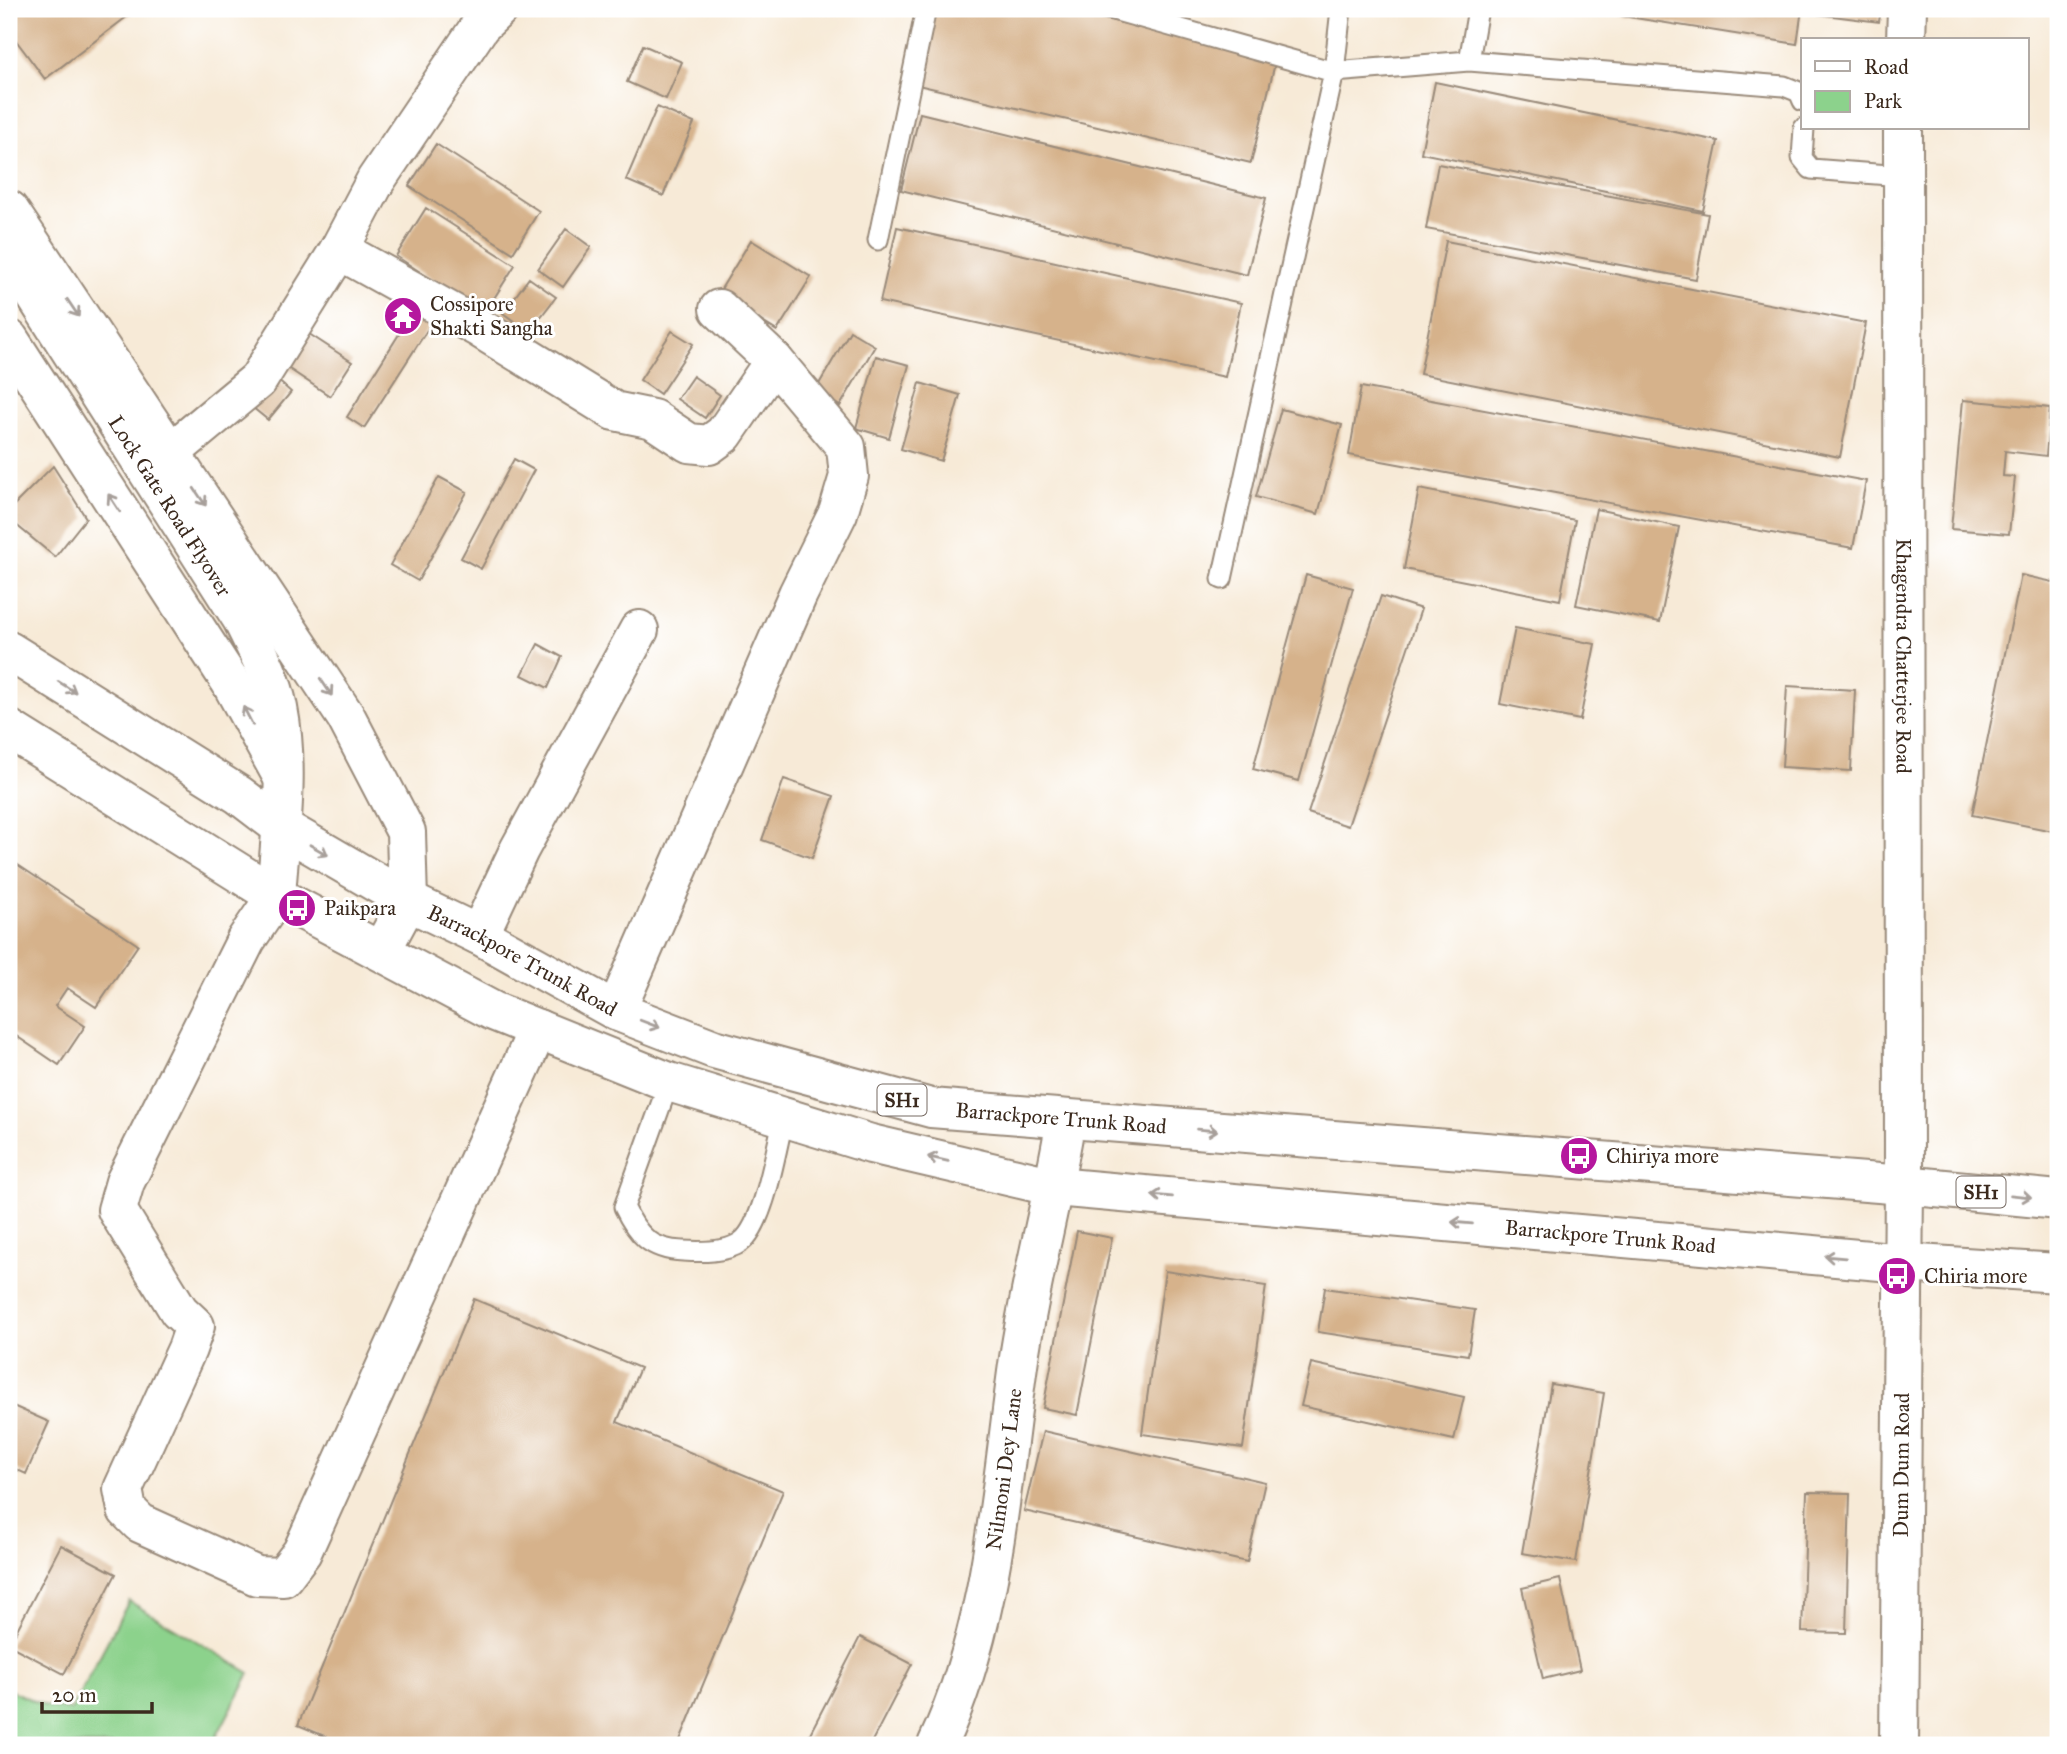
<svg xmlns="http://www.w3.org/2000/svg" width="2067" height="1754" font-family="'IM FELL Great Primer',serif">
<style>
.green{fill:#8cd28c;stroke:#647e55;stroke-width:2}
.building{fill:#d6b28b}
.lines{fill:none;stroke-linecap:round;stroke-linejoin:round}
.service-casing{stroke:#998a7a;stroke-width:23}
.minor-casing{stroke:#998a7a;stroke-width:42}
.tertiary-casing{stroke:#998a7a;stroke-width:42}
.primary-casing{stroke:#998a7a;stroke-width:42}
.service{stroke:#fff;stroke-width:19}
.minor{stroke:#fff;stroke-width:38}
.tertiary{stroke:#fff;stroke-width:38}
.primary{stroke:#fff;stroke-width:38}
.oneway{stroke:#a79f9a}
.labels{text-anchor:middle;dominant-baseline:central;stroke-width:6;stroke-linejoin:round;paint-order:stroke}
.shield{fill:#fff;stroke:#766a62;stroke-width:2}
.shield-label{font-size:19px;font-weight:bold;fill:#3b2a1e}
.poi-label{font-size:21px;fill:#3b2a1e;stroke:#fff;text-anchor:start}
.street-label{font-size:21px;fill:#3b2a1e;stroke:#fff}
</style>
<rect width="100%" height="100%" fill="#fff"/>
<filter id="ink" filterUnits="userSpaceOnUse"><feTurbulence type="fractalNoise" baseFrequency=".0143" numOctaves="2"/><feDisplacementMap in="SourceGraphic" scale="14" xChannelSelector="R" yChannelSelector="G"/><feConvolveMatrix kernelMatrix="1 2 1 2 8 2 1 2 1" color-interpolation-filters="sRGB"/></filter>
<filter id="wash" filterUnits="userSpaceOnUse"><feTurbulence type="fractalNoise" baseFrequency=".00686" numOctaves="4" result="noise"/><feDisplacementMap in="SourceGraphic" scale="28" xChannelSelector="R" yChannelSelector="G"/><feGaussianBlur stdDeviation="1.57" result="paint"/><feColorMatrix in="noise" values="0 0 0 0 0 0 0 0 0 0 0 0 0 0 0 0 0 1.4 0 .05"/><feComposite in="paint" operator="in"/></filter>
<g filter="url(#wash)">
<rect width="100%" height="100%" fill="#f7ead7"/>
<path class="green" d="M129,1601L250,1673L212,1745H9V1690L46,1706L71,1710Z"/>
<g id="blocks">
<path class="building" d="M9,9H137L45,79L9,31Z
M936,9H1062L1276,59L1251,163L918,85Z
M1584,9H1615L1614,15Z
M1623,9H1802L1797,44L1622,16Z
M1810,9H1881L1879,22L1810,13Z
M643,45L682,62L666,99L627,82Z
M1435,82L1718,141L1703,211L1421,153Z
M657,107L694,123L663,196L626,180Z
M920,113L1266,198L1247,275L901,190Z
M436,144L539,211L513,253L409,186Z
M1438,164L1708,214L1696,279L1426,229Z
M426,208L515,265L484,314L396,256Z
M897,227L1241,303L1225,377L880,302Z
M566,229L591,247L563,287L538,269Z
M751,240L811,277L777,331L718,294Z
M1446,241L1866,323L1840,457L1420,374Z
M529,278L556,297L529,332L503,313Z
M413,312L431,324L364,428L347,417Z
M300,328L352,362L330,396L277,361Z
M672,331L693,344L660,394L640,380Z
M850,331L875,346L840,406L815,391Z
M876,356L909,365L889,438L856,428Z
M693,376L720,395L705,418L677,399Z
M275,378L291,392L268,420L252,407Z
M920,383L960,395L941,461L901,449Z
M1361,387L1866,481L1853,548L1349,455Z
M1963,400L2050,408L2046,456L2005,451L2003,476L2015,477L2009,534L1951,529Z
M1281,409L1342,425L1318,514L1256,497Z
M514,459L534,470L481,569L461,558Z
M53,466L86,518L55,557L9,519V510Z
M439,477L467,492L418,581L390,565Z
M1419,489L1575,520L1560,600L1404,569Z
M1596,509L1679,527L1660,622L1576,605Z
M1306,575L1353,588L1299,781L1253,769Z
M2021,575L2058,583V832L1972,815Z
M1381,596L1421,609L1348,826L1308,813Z
M1515,628L1595,644L1580,720L1500,704Z
M538,644L562,657L548,688L522,675Z
M1787,686L1855,690L1851,771L1782,767Z
M784,779L834,796L812,858L762,840Z
M9,859L138,945L96,1007L67,988L55,1006L85,1026L59,1065L9,1031Z
M1077,1231L1112,1238L1077,1415L1043,1408Z
M1165,1271L1266,1286L1243,1448L1142,1434Z
M1325,1288L1475,1310L1468,1355L1318,1332Z
M474,1299L640,1368L617,1422L783,1491L678,1745H346L298,1725Z
M1311,1363L1464,1397L1454,1440L1301,1406Z
M1551,1384L1604,1393L1576,1562L1522,1553Z
M13,1406L49,1422L26,1474L9,1466V1415Z
M1043,1431L1265,1482L1247,1562L1024,1511Z
M1807,1492L1850,1493L1846,1633L1802,1632Z
M61,1545L116,1574L64,1674L9,1645Z
M1560,1579L1580,1670L1543,1679L1522,1588Z
M860,1637L912,1664L870,1745H804Z"/>
</g>
</g>
<g filter="url(#ink)">
<use href="#blocks" fill-opacity="0" stroke="#998a7a" stroke-width="2"/>
<g class="lines">
<defs>
<path id="service" d="M1110,9L1334,72L1341,9
M1469,61L1478,9
M1804,128L1802,158L1811,169L1902,176
M878,240L926,9
M1222,579L1334,72L1469,61L1784,86L1799,92L1803,101
M669,1082L624,1207C637,1234 650,1250 683,1251C700,1252 726,1253 741,1242C765,1224 776,1147 784,1117"/>
<g id="minor">
<path d="M1906,40L1907,9"/>
<path id="s1" d="M1903,128L1904,1185"/>
<path d="M339,250L481,329L614,411L653,419L689,443L709,445L724,434L774,361"/>
<path d="M170,453L258,380L339,250L376,180L480,26L498,9"/>
<path d="M276,896L246,940L125,1182L117,1210L179,1311L195,1326L187,1349L123,1489L127,1510L140,1523L257,1576L283,1577L302,1552L538,1029"/>
<path d="M479,935L519,850L639,630"/>
<path d="M616,1011L798,594L838,513L849,476L846,447L774,361L719,309"/>
<path id="s2" d="M937,1745C994,1624 1000,1489 1019,1358C1031,1278 1053,1199 1066,1119"/>
</g>
<path id="tertiary" d="M9,210L346,717L406,832L408,901L381,951
M9,339L230,681L282,776"/>
<g id="primary">
<path id="s3" d="M9,254L242,619C256,648 272,677 278,708C290,768 280,836 276,896"/>
<path id="s4" d="M9,651L239,795L281,827L408,901L479,935L616,1011L714,1049L931,1108L1904,1185L2058,1200"/>
<path id="s5" d="M9,729L276,896L493,1011L669,1082L871,1144L1055,1187L1903,1263L2058,1273"/>
<path id="s6" d="M1899,1745L1904,1185"/>
</g>
</defs>
<use href="#service" class="service-casing"/>
<use href="#minor" class="minor-casing"/>
<use href="#tertiary" class="tertiary-casing"/>
<use href="#primary" class="primary-casing"/>
<use href="#service" class="service"/>
<use href="#minor" class="minor"/>
<use href="#tertiary" class="tertiary"/>
<use href="#primary" class="primary"/>
</g>
<defs><path id="oneway-shaft" d="M-6 0H5M1.5-3L5.5 0L1.5 3" fill="none" stroke-width="1.6" stroke-linecap="round" stroke-linejoin="round" transform="scale(1.75)"/></defs>
<g class="oneway">
<use href="#oneway-shaft" transform="translate(73 308) rotate(56)"/>
<use href="#oneway-shaft" transform="translate(200 497) rotate(56)"/>
<use href="#oneway-shaft" transform="translate(114 503) rotate(-123)"/>
<use href="#oneway-shaft" transform="translate(67 687) rotate(32)"/>
<use href="#oneway-shaft" transform="translate(326 687) rotate(56)"/>
<use href="#oneway-shaft" transform="translate(248 716) rotate(-117)"/>
<use href="#oneway-shaft" transform="translate(319 850) rotate(30)"/>
<use href="#oneway-shaft" transform="translate(650 1024) rotate(21)"/>
<use href="#oneway-shaft" transform="translate(1207 1130) rotate(5)"/>
<use href="#oneway-shaft" transform="translate(938 1159) rotate(-167)"/>
<use href="#oneway-shaft" transform="translate(1162 1196) rotate(-175)"/>
<use href="#oneway-shaft" transform="translate(2021 1196) rotate(6)"/>
<use href="#oneway-shaft" transform="translate(1462 1223) rotate(-175)"/>
<use href="#oneway-shaft" transform="translate(1835 1257) rotate(-175)"/>
</g>
</g>
<defs>
<symbol id="temple-disc" viewBox="-11 -11 22 22"><circle r="9.5" fill="#b5179e" stroke="#fff"/><path d="M0-6L5-2H3V0L6.5 2.5H4V6H1.5V3h-3V6H-4V2.5H-6.5L-3 0V-2H-5Z" fill="#fff"/></symbol>
<symbol id="bus-disc" viewBox="-11 -11 22 22"><circle r="9.5" fill="#b5179e" stroke="#fff"/><path d="M-5-6H5V4H4V6H2V4H-2V6H-4V4H-5ZM-3.5-4V0h7V-4ZM-3.5 1.2v1.5H-2V1.2ZM2 1.2v1.5H3.5V1.2Z" fill="#fff"/></symbol>
</defs>
<g fill-rule="evenodd">
<use href="#temple-disc" x="381" y="294" width="44" height="44"/>
<use href="#bus-disc" x="275" y="886" width="44" height="44"/>
<use href="#bus-disc" x="1557" y="1134" width="44" height="44"/>
<use href="#bus-disc" x="1875" y="1254" width="44" height="44"/>
</g>
<g class="labels">
<g class="shield">
<rect x="877.5" y="1084.5" width="49" height="31" rx="5"/>
<rect x="1956.5" y="1176.5" width="49" height="31" rx="5"/>
</g>
<g class="shield-label">
<text x="902" y="1100">SH1</text>
<text x="1981" y="1192">SH1</text>
</g>
<g class="poi-label">
<text x="430" y="304">Cossipore<tspan x="430" dy="24">Shakti Sangha</tspan></text>
<text x="324" y="908">Paikpara</text>
<text x="1606" y="1156">Chiriya more</text>
<text x="1924" y="1276">Chiria more</text>
</g>
<g class="street-label">
<text stroke="none"><textPath href="#s3" startOffset="299">Lock Gate Road Flyover</textPath></text>
<text stroke="none"><textPath href="#s1" startOffset="528">Khagendra Chatterjee Road</textPath></text>
<text stroke="none"><textPath href="#s4" startOffset="600">Barrackpore Trunk Road</textPath></text>
<text stroke="none"><textPath href="#s4" startOffset="1167">Barrackpore Trunk Road</textPath></text>
<text stroke="none"><textPath href="#s5" startOffset="1708">Barrackpore Trunk Road</textPath></text>
<text stroke="none"><textPath href="#s6" startOffset="280">Dum Dum Road</textPath></text>
<text stroke="none"><textPath href="#s2" startOffset="285">Nilmoni Dey Lane</textPath></text>
</g>
</g>
<rect width="2067" height="1754" fill="none" stroke="#fff" stroke-width="35"/>
<rect x="1801" y="38" width="228" height="91" fill="#ffffff" stroke="#b1aaa5" stroke-width="2"/>
<rect x="1815" y="61" width="35" height="10" fill="#ffffff" stroke="#b1aaa5" stroke-width="2"/>
<text x="1864" y="74" font-size="21" fill="#3b2a1e">Road</text>
<rect x="1815" y="91" width="35" height="21" fill="#8cd28c" stroke="#b1aaa5" stroke-width="2"/>
<text x="1864" y="108" font-size="21" fill="#3b2a1e">Park</text>
<path d="M42 1702v10h110v-10" fill="none" stroke="#3b2a1e" stroke-width="3.5"/>
<text x="52" y="1702" font-size="21" fill="#3b2a1e" stroke="#ffffff" stroke-width="5" paint-order="stroke">20 m</text>
</svg>
